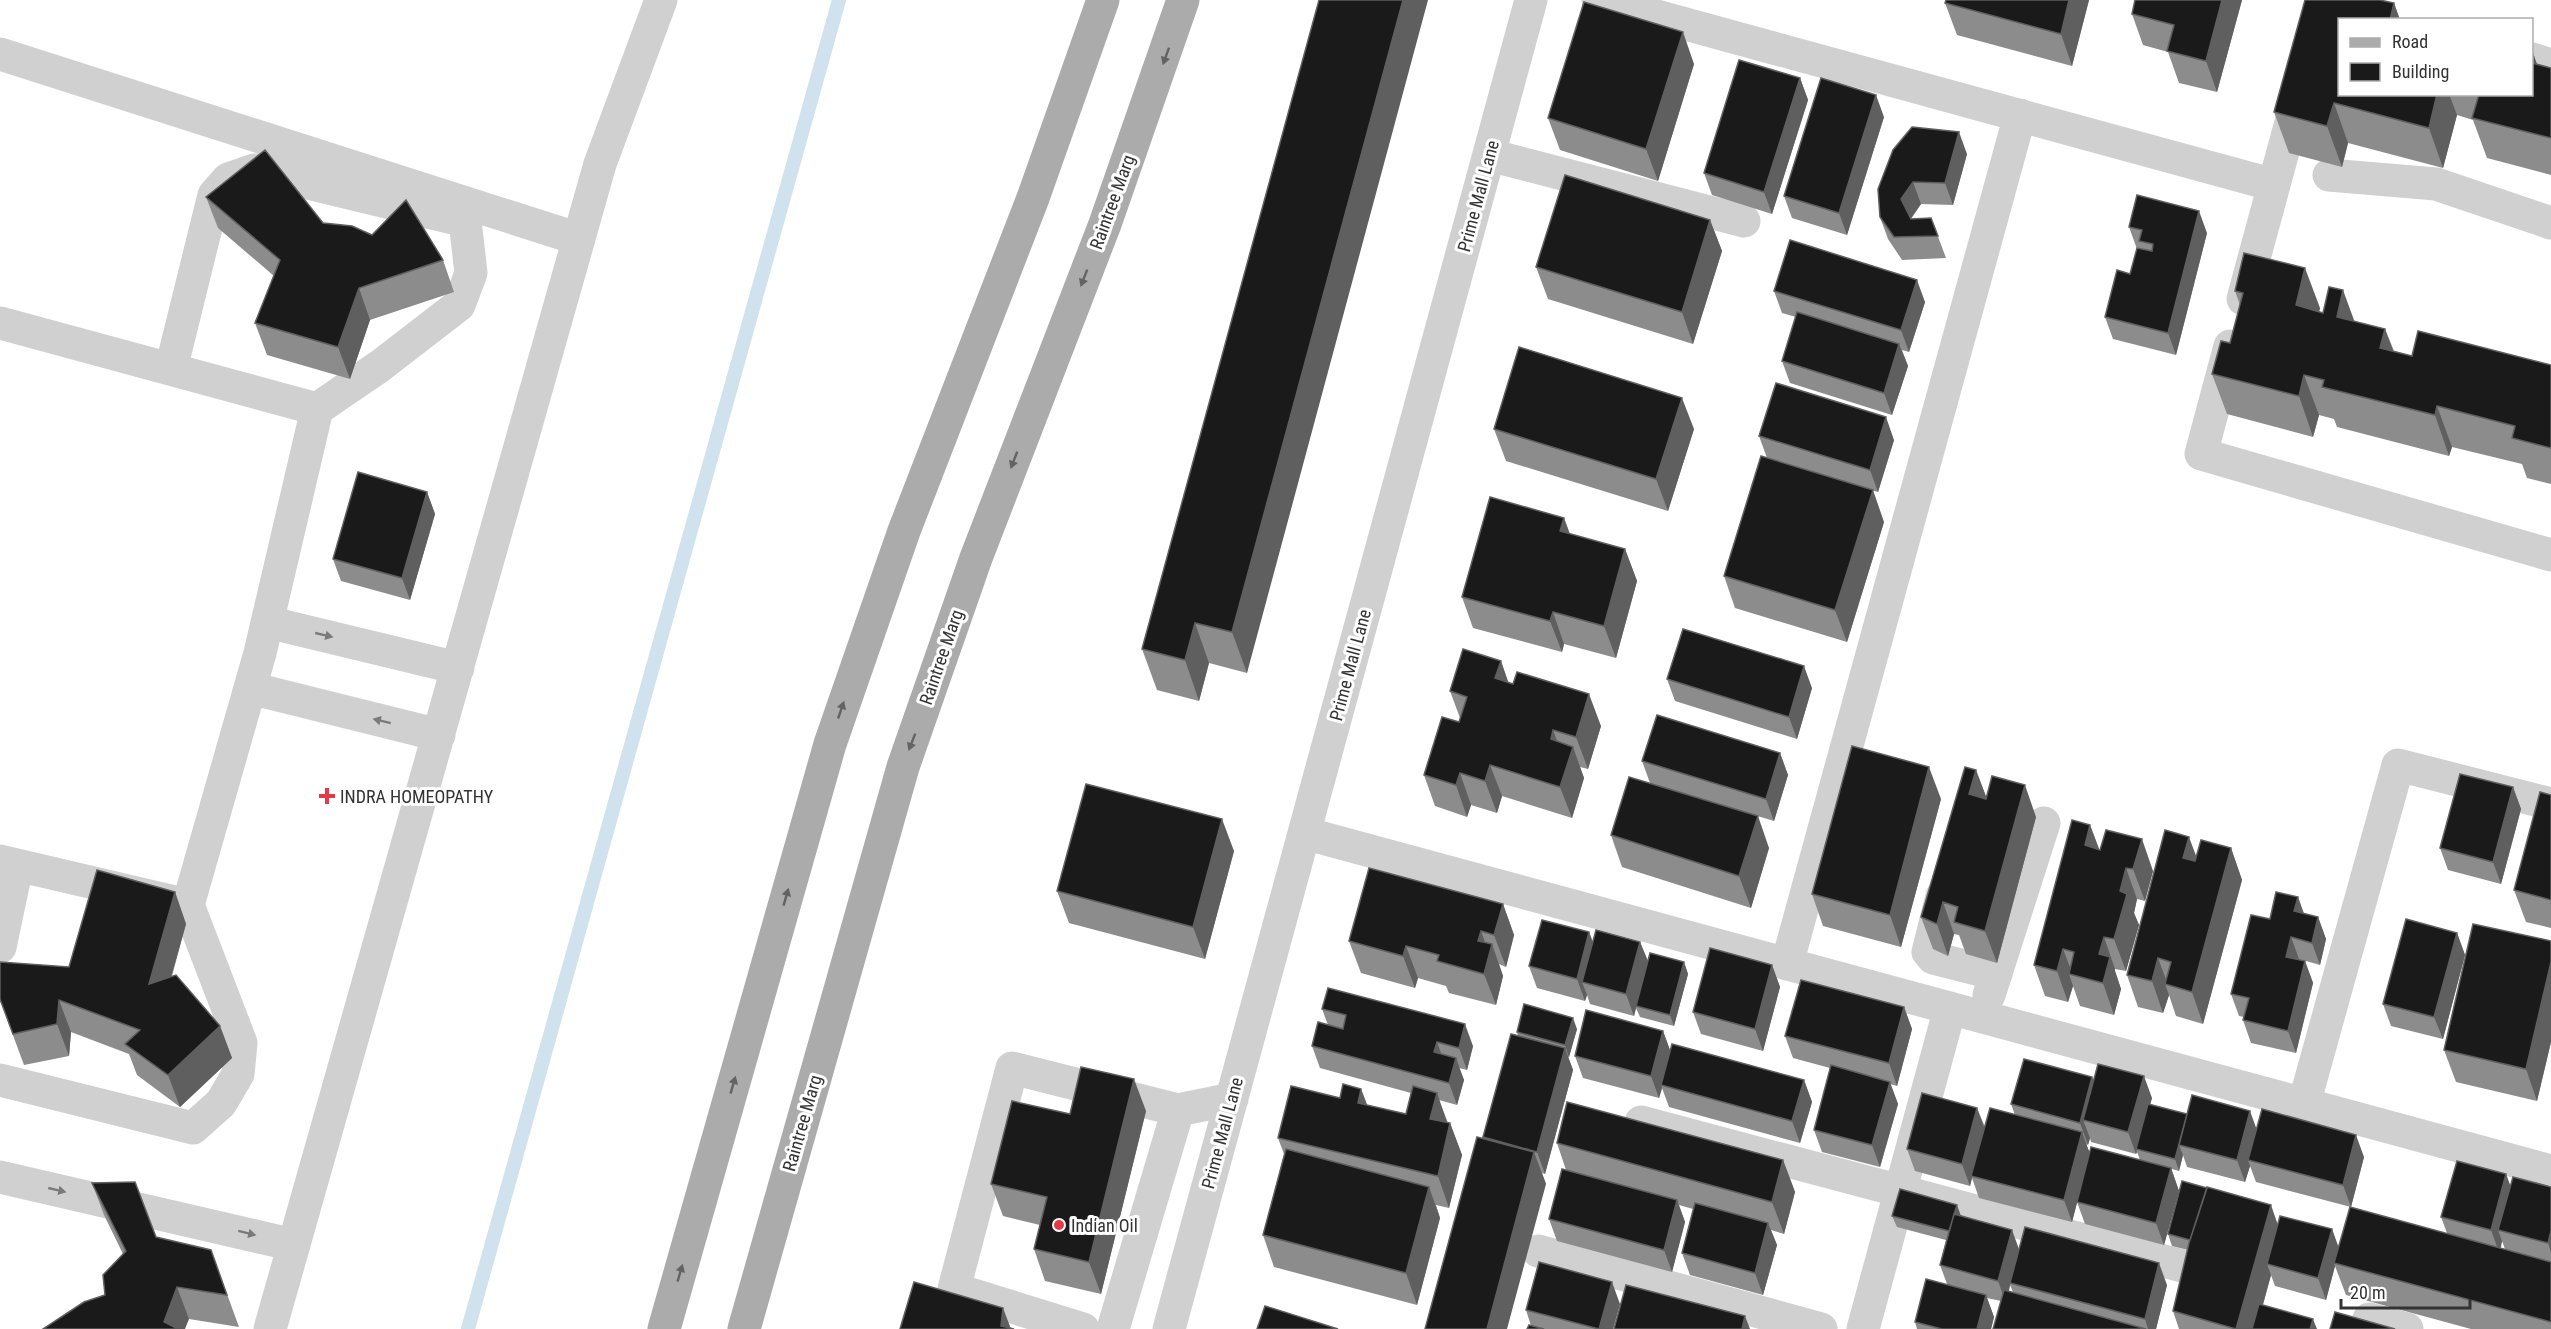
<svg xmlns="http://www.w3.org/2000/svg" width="2551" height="1329" font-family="'Roboto Condensed',sans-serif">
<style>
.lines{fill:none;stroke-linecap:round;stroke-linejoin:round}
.stream{stroke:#cfe2ee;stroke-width:14}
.minor{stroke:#d0d0d0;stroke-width:33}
.major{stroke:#ababab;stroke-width:33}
.wall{fill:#8c8c8c;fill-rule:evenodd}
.shaded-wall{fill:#5f5f5f}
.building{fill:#1a1a1a;stroke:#5f5f5f;stroke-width:1.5}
.oneway{fill:#636363}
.oneway2{fill:#7a7a7a}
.poi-dot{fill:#e63946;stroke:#fff;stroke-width:2}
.labels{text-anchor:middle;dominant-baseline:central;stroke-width:6;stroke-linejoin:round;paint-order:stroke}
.street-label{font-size:18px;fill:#333;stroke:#fff}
.poi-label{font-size:18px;fill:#333;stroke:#fff;text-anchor:start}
</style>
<rect width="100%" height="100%" fill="#fff"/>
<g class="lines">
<path class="stream" d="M468,1329L839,0"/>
<path class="minor" d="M1598,0L2274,185
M0,54L579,239
M2532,59L2551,65
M1489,155L1744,221
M2329,175L2436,184L2551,223
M2243,299L2297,100
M0,323L317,409L260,653L188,905L0,861
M2230,346L2201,454L2551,555
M171,369L214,195L228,179L254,170L465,221L471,273L459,305L380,366L317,409
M267,622L458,668
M250,688L439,735
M1304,833L2551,1171
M1942,896L1928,952L1933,958L1996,974
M0,947L17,866
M1787,964L2020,115
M1989,995L2044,823
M0,1080L193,1128L221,1103L238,1074L241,1043L188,905
M2304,1104L2398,765L2551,804
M1641,1122L2190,1268
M0,1177L294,1245
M1538,1251L1821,1329
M2369,1319L2407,1329
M270,1329L600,164L661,0
M1083,1329L954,1289L1012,1068L1178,1110
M1113,1329L1178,1110L1232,1099
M1169,1329L1531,0
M1863,1329L1950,1008"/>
<path class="major" d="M664,1329L830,744L904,531L1033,198L1103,0
M744,1329L903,767L976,558L1105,224L1183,0"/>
</g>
<path class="wall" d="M1319,0L1247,673L1209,663L1199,701L1157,690L1142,649Z
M2089,0L2072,66L1957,35L1945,3Z
M2135,0H2242L2217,92L2179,83L2168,52L2143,45L2132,14Z
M2305,0H2380L2394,3L2400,20H2340V94H2532V50L2537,64L2551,68V175L2487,158L2473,120L2457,115L2443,168L2348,143L2342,167L2289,153L2274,112Z
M1694,64L1658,181L1560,150L1548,118Z
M1800,78L1808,100L1772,214L1712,195L1704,173Z
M1884,117L1847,235L1792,218L1784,196Z
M1967,154L1953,205L1921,204L1911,219L1931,218L1946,258L1902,260L1888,239L1880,217L1878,189Z
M206,197L372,235L443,260L454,292L370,320L350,379L267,355L255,323L274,276L218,228Z
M1710,220L1722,251L1693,344L1548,299L1536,267Z
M2129,227L2207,233L2176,355L2113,339L2105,317L2130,274L2137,249Z
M1774,291L1925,302L1909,352L1902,350L1908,366L1892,415L1790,383L1782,361L1796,317L1782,313Z
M2235,291L2320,308L2319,312L2385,329L2394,351L2412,356L2551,365V484L2527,478L2522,464L2452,447L2449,456L2337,427L2334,419L2319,415L2313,437L2227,414L2212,374L2230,343L2240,305Z
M1494,429H1694L1668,511L1506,461Z
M1759,436L1894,440L1878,492L1767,458Z
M427,492L435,514L410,600L341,581L333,559Z
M1564,518L1570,534L1625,549L1637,581L1616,658L1564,644L1562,652L1473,628L1462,597Z
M1884,522L1847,642L1735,608L1724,576Z
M1501,661L1508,682L1601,726L1588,769L1580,767L1584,778L1572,818L1502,796L1497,813L1471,805L1467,817L1435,806L1424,775L1459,722L1460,718L1450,691Z
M1667,679L1812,688L1797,739L1675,701Z
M1780,753L1788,775L1774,821L1662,787L1769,848L1751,908L1622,867L1611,835L1650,783L1642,761Z
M1976,770L1987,799L2036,817L1997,963L1966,954L1959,935L1954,934L1948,956L1933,949L1921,917Z
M2513,787L2521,809L2501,884L2448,870L2440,848Z
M2551,795V928L2526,922L2514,890Z
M1941,799L1901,947L1823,926L1812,894Z
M2090,825L2099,849L2153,871L2145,901L2137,899L2134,913L2139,925L2126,971L2115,969V971L2121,989L2114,1015L2080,1006L2073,986L2068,1002L2045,996L2034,965Z
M2231,848L2242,880L2203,1024L2176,1016L2169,995L2163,1013L2138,1007L2127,975L2196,857Z
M1234,851L1205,959L1069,923L1057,891Z
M175,892L186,924L172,976L220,1026L232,1058L180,1107L137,1075L129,1054L71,1032L69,1056L24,1065L0,1000L69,967Z
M2298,897L2303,913L2318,917L2326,939L2320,965L2299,959L2305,961L2313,983L2296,1053L2251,1043L2243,1020L2244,1017L2239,1016L2231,994L2270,919Z
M1503,904L1514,935L1506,967L1499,964L1503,976L1496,1005L1449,993L1446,986L1418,978L1415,988L1361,973L1349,941Z
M1589,932L1593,942H1640L1648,961L1684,962L1688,974L1674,1026L1640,1017L1636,1008L1634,1016L1590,1004L1587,995L1585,1001L1537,988L1529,966Z
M2457,933L2465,955L2443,1039L2391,1026L2383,1004Z
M2551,941V1042L2537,1101L2456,1082L2444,1050Z
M1772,965L1780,987L1763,1051L1701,1034L1693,1012Z
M1904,1007L1912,1029L1897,1086L1890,1084L1898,1104L1880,1167L1822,1152L1814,1130L1830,1068L1793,1058L1785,1036Z
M1322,1009L1473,1046L1467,1070L1459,1068L1464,1080L1457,1105L1439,1100L1448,1123H1450L1462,1155L1449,1208L1436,1205L1440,1218L1417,1305L1274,1267L1263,1235L1284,1154L1278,1138L1340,1098L1361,1089L1367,1105L1406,1114L1411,1093L1320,1068L1312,1046L1328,1025Z
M1577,1029L1569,1057H1568L1573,1070L1545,1174L1542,1173L1546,1184L1484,1139L1483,1137L1518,1036L1517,1032Z
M1663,1031L1670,1050L1804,1080L1812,1102L1800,1143L1669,1107L1662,1088L1659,1098L1583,1078L1575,1056Z
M2092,1077L2094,1081L2152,1098L2150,1104L2187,1114L2256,1128L2364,1157L2351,1207L2256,1182L2250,1166L2245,1182L2187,1167L2183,1155L2179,1171L2140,1160L2137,1152L2136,1154L2091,1142L2090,1138L2088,1145L2086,1144L2090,1154L2171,1168L2179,1191L2164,1245L2085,1224L2077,1202L2072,1222L1979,1198L1972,1178L1970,1186L1915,1171L1907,1149L1977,1108L1985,1127L2015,1115L2011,1104Z
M1146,1111L1101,1294L1045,1281L1034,1249L1040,1225L1003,1216L991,1184L1070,1114Z
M1557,1143L1783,1160L1795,1192L1784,1234L1771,1230L1777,1245L1763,1295L1690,1275L1682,1253L1693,1209L1679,1205L1685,1222L1672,1272L1557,1241L1549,1219L1566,1170Z
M2506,1174L2510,1185L2551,1187V1329H2471L2346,1295L2335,1266L2326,1300L2275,1286L2271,1275L2263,1305L2317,1329H2179L2173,1311L2188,1250L2172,1246L2168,1234L2278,1225L2332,1229L2338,1248L2447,1233L2441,1217ZM2502,1241L2505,1249L2501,1248Z
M92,1183L156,1237L211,1250L239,1327L189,1319L105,1295L123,1254L104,1215Z
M1961,1215L2019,1249L2167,1285L2156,1329H1993L2001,1301L1987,1298L1994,1317L1991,1329H1917L1915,1322L1947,1284L1940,1265L1946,1240L1897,1227L1892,1216ZM2010,1285L2013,1292L2009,1291Z
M1620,1304L1613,1329H1527L1531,1326L1526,1310Z"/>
<path class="shaded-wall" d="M1403,0H1428L1247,673L1232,632Z
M2069,0H2089L2072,66L2061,34Z
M2222,0H2242L2217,92L2206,61Z
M2394,3L2400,20H2390Z
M1683,32L1694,64L1658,181L1646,149Z
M2532,50L2546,91L2532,70Z
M1800,78L1808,100L1772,214L1764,192Z
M2437,94H2449L2457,115L2443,168L2429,128Z
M1876,95L1884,117L1847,235L1839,213Z
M2334,103L2348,143L2342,167L2327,126Z
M1959,132L1967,154L1953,205L1945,183Z
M1913,182L1921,204L1909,221L1901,199Z
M2199,211L2207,233L2176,355L2168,333Z
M1710,220L1722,251L1693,344L1682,312Z
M2305,268L2320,308L2310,346L2296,305Z
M1917,280L1925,302L1909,352L1901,330Z
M359,288L370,320L350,379L338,347Z
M2343,290L2358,331L2337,317Z
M2385,329L2400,369L2380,348Z
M1899,344L1908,366L1892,415L1884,393Z
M2304,375L2319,415L2313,437L2299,396Z
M1682,398L1694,429L1668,511L1656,479Z
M2437,406L2452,447L2449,456L2435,415Z
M1886,417L1894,440L1878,492L1870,470Z
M1873,490L1884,522L1847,642L1835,610Z
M427,492L435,514L410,600L402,578Z
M1564,518L1575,549L1560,531Z
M1625,549L1637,581L1616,658L1604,626Z
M1553,612L1564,644L1562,652L1550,621Z
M1195,623L1209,663L1199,701L1185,660Z
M1501,661L1512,693L1495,678Z
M1804,666L1812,688L1797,739L1789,717Z
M1589,694L1601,726L1588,769L1576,737Z
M1553,730L1565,762L1551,739Z
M1573,747L1584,778L1572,818L1560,787Z
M1780,753L1788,775L1774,821L1766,799Z
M1490,765L1502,796L1497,813L1485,781Z
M1929,767L1941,799L1901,947L1890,915Z
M1976,770L1988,802L1969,794Z
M1460,773L1471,805L1467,817L1456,785Z
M2025,785L2036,817L1997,963L1985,931Z
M2513,787L2521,809L2501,884L2493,862Z
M1758,816L1769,848L1751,908L1739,876Z
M1222,819L1234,851L1205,959L1193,927Z
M2090,825L2102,857L2085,845Z
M2189,837L2201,869L2183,858Z
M2142,839L2153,871L2145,901L2133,869Z
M2231,848L2242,880L2203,1024L2192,992Z
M2126,868L2137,899L2134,913L2139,925L2126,971L2114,939L2120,891Z
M175,892L186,924L160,1016L149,984Z
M2298,897L2306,919L2294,911Z
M1943,902L1954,934L1948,956L1937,924Z
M1503,904L1514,935L1506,967L1494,935Z
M2318,917L2326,939L2320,965L2312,943Z
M1481,931L1489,953L1492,944L1503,976L1496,1005L1484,974L1478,941Z
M1589,932L1597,954L1582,982L1587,995L1585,1001L1577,979Z
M2457,933L2465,955L2443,1039L2434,1017Z
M2104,937L2115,969V971L2121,989L2114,1015L2103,983L2099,954Z
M2291,937L2299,959L2286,957Z
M1640,942L1649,964L1636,1006V1008L1634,1016L1626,994Z
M1406,946L1418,978L1415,988L1403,956Z
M2063,949L2073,975L2069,974L2073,986L2068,1002L2057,971Z
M2158,958L2168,985L2165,984L2169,995L2163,1013L2152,981Z
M2305,961L2313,983L2296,1053L2288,1031Z
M1684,962L1688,974L1674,1026L1670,1015Z
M2551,962V1042L2537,1101L2526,1069Z
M1772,965L1780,987L1763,1051L1755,1029Z
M59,1000L71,1032L69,1056L57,1024Z
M1904,1007L1912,1029L1897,1086L1889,1063Z
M1573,1018L1577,1029L1569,1057L1565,1045Z
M1465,1024L1473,1046L1467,1070L1459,1048Z
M220,1026L232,1058L180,1107L168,1075Z
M1663,1031L1671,1053L1661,1085L1662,1088L1659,1098L1651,1076Z
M1437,1042L1445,1064L1434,1052Z
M1565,1048L1573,1070L1545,1174L1537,1152Z
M1456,1058L1464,1080L1457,1105L1449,1083Z
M2144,1076L2152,1098L2138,1149H2136L2137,1152L2136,1154L2128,1132Z
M2092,1077L2101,1099L2083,1120L2090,1138L2088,1145L2080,1123Z
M1134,1079L1146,1111L1101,1294L1089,1262Z
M1804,1080L1812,1102L1800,1143L1792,1121Z
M1890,1082L1898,1104L1880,1167L1872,1145Z
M1361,1089L1373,1120L1358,1103Z
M1437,1093L1448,1125L1430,1119Z
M1977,1108L1985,1130L1971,1176L1972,1178L1970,1186L1962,1164Z
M2250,1111L2258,1133L2248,1160L2250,1166L2245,1182L2237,1160Z
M1450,1123L1462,1155L1449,1208L1438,1176Z
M2082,1132L2090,1154L2072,1222L2064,1200Z
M2356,1135L2364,1157L2351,1207L2343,1185Z
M2179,1145L2183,1155L2179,1171L2175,1159Z
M1534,1152L1546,1184L1507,1329H1487Z
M1783,1160L1795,1192L1784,1234L1772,1202Z
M2171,1168L2179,1191L2164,1245L2156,1223Z
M2506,1174L2514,1196L2498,1230L2502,1241L2499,1252L2491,1230Z
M1429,1187L1440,1218L1417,1305L1406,1273Z
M1677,1200L1685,1222L1672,1272L1664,1250Z
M1957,1205L1961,1216L1950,1231Z
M2271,1205L2282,1237L2267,1264L2271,1275L2256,1329H2236Z
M1768,1223L1777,1245L1763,1295L1755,1273Z
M2332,1229L2340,1251L2334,1263L2335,1266L2326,1300L2318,1278Z
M2012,1230L2020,1252L2010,1283V1285L2006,1303L1998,1281Z
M2551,1231V1252L2548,1243Z
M2159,1263L2167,1285L2156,1329H2148L2145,1319Z
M1612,1282L1620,1304L1613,1329H1599Z
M177,1287L189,1319L185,1329H167L164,1322Z
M1986,1295L1994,1317L1991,1329H1977Z
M1003,1308L1011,1329L1001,1326Z
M1745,1316L1750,1329H1742Z
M2313,1319L2317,1329H2310Z"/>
<path class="building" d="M1319,0H1403L1232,632L1195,623L1185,660L1142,649Z
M1946,0H2069L2061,34L1945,3Z
M2135,0H2222L2206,61L2167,51L2174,25L2132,14Z
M2305,0H2380L2394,3L2390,20H2340V94H2437L2429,128L2334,103L2327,126L2274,112Z
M1584,2L1683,32L1646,149L1548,118Z
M1739,60L1800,78L1764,192L1704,173Z
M2532,63L2551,68V138L2472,118L2479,94H2532Z
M1821,78L1876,95L1839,213L1784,196Z
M1912,127L1959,132L1945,183L1913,182L1901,199L1911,219L1931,218L1938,236L1894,237L1880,217L1878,189L1893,150Z
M265,150L323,223L352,226L372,235L406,200L443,260L359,288L338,347L255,323L280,260L206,197Z
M1565,175L1710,220L1682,312L1536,267Z
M2137,195L2199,211L2168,333L2105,317L2117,270L2130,274L2137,248L2152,251L2153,244L2139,241L2142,230L2129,227Z
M1790,240L1917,280L1901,330L1774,291Z
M2244,253L2305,268L2296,305L2323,313L2329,287L2343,290L2337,317L2385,329L2380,348L2412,356L2418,331L2551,365V448L2512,438L2515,426L2437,406L2435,415L2322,387L2324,380L2304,375L2299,396L2212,374L2221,341L2230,343L2243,293L2235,291Z
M1797,312L1899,344L1884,393L1782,361Z
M1519,347L1682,398L1656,479L1494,429Z
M1776,383L1886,417L1870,470L1759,436Z
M1761,456L1873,490L1835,610L1724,576Z
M358,472L427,492L402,578L333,559Z
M1490,497L1564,518L1560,531L1625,549L1604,626L1553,612L1550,621L1462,597Z
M1683,629L1804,666L1789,717L1667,679Z
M1463,649L1501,661L1495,678L1513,684L1517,672L1589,694L1576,737L1553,730L1551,739L1573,747L1560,787L1490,765L1485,781L1460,773L1456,785L1424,775L1442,717L1459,722L1467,697L1450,691Z
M1657,715L1780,753L1766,799L1642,761Z
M1852,746L1929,767L1890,915L1812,894Z
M1965,767L1976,770L1969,794L1986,799L1992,776L2025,785L1985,931L1954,922L1958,907L1943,902L1937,924L1921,917Z
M2460,774L2513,787L2493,862L2440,848Z
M1629,777L1758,816L1739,876L1611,835Z
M1086,784L1222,819L1193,927L1057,891Z
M2540,792L2551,795V900L2514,890Z
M2072,820L2090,825L2085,845L2100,850L2106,830L2142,839L2133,869L2126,868L2120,891L2127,894L2114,939L2104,937L2099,954L2110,957L2103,983L2069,974L2074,952L2063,949L2057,971L2034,965Z
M2165,830L2189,837L2183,858L2195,861L2201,840L2231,848L2192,992L2165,984L2171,962L2158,958L2152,981L2127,975Z
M1369,868L1503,904L1494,935L1481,931L1478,941L1492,944L1484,974L1437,961L1439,955L1406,946L1403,956L1349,941Z
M97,870L175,892L149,984L176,975L220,1026L168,1075L125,1044L140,1030L59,1000L57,1024L13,1034L0,999V962L69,967Z
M2276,892L2298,897L2294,911L2318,917L2312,943L2291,937L2286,957L2305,961L2288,1031L2243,1020L2249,998L2231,994L2251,915L2270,919Z
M2406,919L2457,933L2434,1017L2383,1004Z
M1542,920L1589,932L1577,979L1529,966Z
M2473,924L2551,941V962L2526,1069L2444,1050Z
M1596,930L1640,942L1626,994L1582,982Z
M1710,948L1772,965L1755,1029L1693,1012Z
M1650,953L1684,962L1670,1015L1636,1006Z
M1801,980L1904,1007L1889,1063L1785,1036Z
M1328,988L1465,1024L1459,1048L1437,1042L1434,1052L1456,1058L1449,1083L1312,1046L1318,1022L1343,1029L1346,1015L1322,1009Z
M1524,1004L1573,1018L1565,1045L1517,1032Z
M1586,1010L1663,1031L1651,1076L1575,1056Z
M1511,1034L1565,1048L1537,1152L1483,1137Z
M1672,1044L1804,1080L1792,1121L1661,1085Z
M2024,1059L2092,1077L2080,1123L2011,1104Z
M2098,1064L2144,1076L2128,1132L2083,1120Z
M1831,1065L1890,1082L1872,1145L1814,1130Z
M1081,1067L1134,1079L1089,1262L1034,1249L1047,1197L991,1184L1012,1101L1070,1114Z
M1343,1084L1361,1089L1358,1103L1406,1114L1413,1086L1437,1093L1430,1119L1450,1123L1438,1176L1278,1138L1291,1086L1340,1098Z
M1922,1093L1977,1108L1962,1164L1907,1149Z
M2192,1095L2250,1111L2237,1160L2179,1145Z
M1567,1102L1783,1160L1772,1202L1557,1143Z
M2148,1104L2187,1114L2175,1159L2136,1149Z
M1990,1108L2082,1132L2064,1200L1971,1176Z
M2262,1109L2356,1135L2343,1185L2248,1160Z
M1477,1137L1534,1152L1487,1329H1425Z
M2091,1147L2171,1168L2156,1223L2077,1202Z
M1286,1149L1429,1187L1406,1273L1263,1235Z
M2457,1161L2506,1174L2491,1230L2441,1217Z
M1562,1169L1677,1200L1664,1250L1549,1219Z
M2513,1177L2551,1187V1231L2548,1243L2498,1230Z
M2182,1181L2207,1188L2190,1240L2168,1234Z
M135,1182L156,1237L211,1250L227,1295L177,1287L164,1322L178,1329H43L84,1302L105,1295L103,1275L126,1251L92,1183Z
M2207,1187L2271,1205L2236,1329L2173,1311L2189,1243Z
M1900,1189L1957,1205L1949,1231L1892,1216Z
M1695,1203L1768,1223L1755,1273L1682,1253Z
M2350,1207L2551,1262V1322L2334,1263Z
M1954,1214L2012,1230L1998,1281L1940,1265Z
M2280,1216L2332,1229L2318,1278L2267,1264Z
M2025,1227L2159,1263L2145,1319L2010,1283Z
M1539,1262L1612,1282L1599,1329L1526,1310Z
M1926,1279L1986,1295L1977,1329H1942L1915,1322Z
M914,1282L1003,1308L1001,1326L1014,1329H900Z
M1626,1285L1745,1316L1742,1329H1614Z
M2004,1290L2146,1329H1993Z
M2259,1304L2313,1319L2310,1329H2252Z
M1265,1306L1338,1329H1257Z
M2335,1312L2395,1329H2330Z
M1529,1325L1544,1329H1527Z"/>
<defs><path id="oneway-solid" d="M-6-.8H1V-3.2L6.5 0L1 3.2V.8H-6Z" transform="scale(1.5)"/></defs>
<g class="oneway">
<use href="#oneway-solid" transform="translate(1166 56) rotate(110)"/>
<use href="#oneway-solid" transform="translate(1084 278) rotate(111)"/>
<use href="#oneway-solid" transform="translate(1014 460) rotate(111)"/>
<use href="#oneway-solid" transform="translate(841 710) rotate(-71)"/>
<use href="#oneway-solid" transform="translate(912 742) rotate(111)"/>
<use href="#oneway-solid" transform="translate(786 897) rotate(-74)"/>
<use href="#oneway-solid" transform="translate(733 1085) rotate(-74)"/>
<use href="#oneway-solid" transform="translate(680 1273) rotate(-74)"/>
</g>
<g class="oneway2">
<use href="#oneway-solid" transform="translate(324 635) rotate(13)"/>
<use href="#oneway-solid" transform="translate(382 721) rotate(-166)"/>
<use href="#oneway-solid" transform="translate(57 1190) rotate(13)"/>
<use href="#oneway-solid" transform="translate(247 1233) rotate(14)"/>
</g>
<g class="poi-dot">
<path d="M324 787h6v6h6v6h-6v6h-6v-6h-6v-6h6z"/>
<circle cx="1059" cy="1225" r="6"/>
</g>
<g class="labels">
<g class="street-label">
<text transform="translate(1478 196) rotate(-75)">Prime Mall Lane</text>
<text transform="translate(1112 202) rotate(-70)">Raintree Marg</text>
<text transform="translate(941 657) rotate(-71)">Raintree Marg</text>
<text transform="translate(1350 665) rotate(-75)">Prime Mall Lane</text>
<text transform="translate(802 1123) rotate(-74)">Raintree Marg</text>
<text transform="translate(1222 1133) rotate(-75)">Prime Mall Lane</text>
</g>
<g class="poi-label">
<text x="340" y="796">INDRA HOMEOPATHY</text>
<text x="1071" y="1225">Indian Oil</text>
</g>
</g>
<rect x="2338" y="18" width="195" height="78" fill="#ffffff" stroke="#adadad" stroke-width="1.5"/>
<rect x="2350" y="38" width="30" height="9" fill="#ababab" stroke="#adadad" stroke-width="1.5"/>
<text x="2392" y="48" font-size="18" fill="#333333">Road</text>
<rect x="2350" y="63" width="30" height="18" fill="#1a1a1a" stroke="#adadad" stroke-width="1.5"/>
<text x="2392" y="78" font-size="18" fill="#333333">Building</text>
<path d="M2341 1299v9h129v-9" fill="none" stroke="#333333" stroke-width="3"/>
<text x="2350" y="1299" font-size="18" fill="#333333" stroke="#ffffff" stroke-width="4.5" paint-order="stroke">20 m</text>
</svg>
